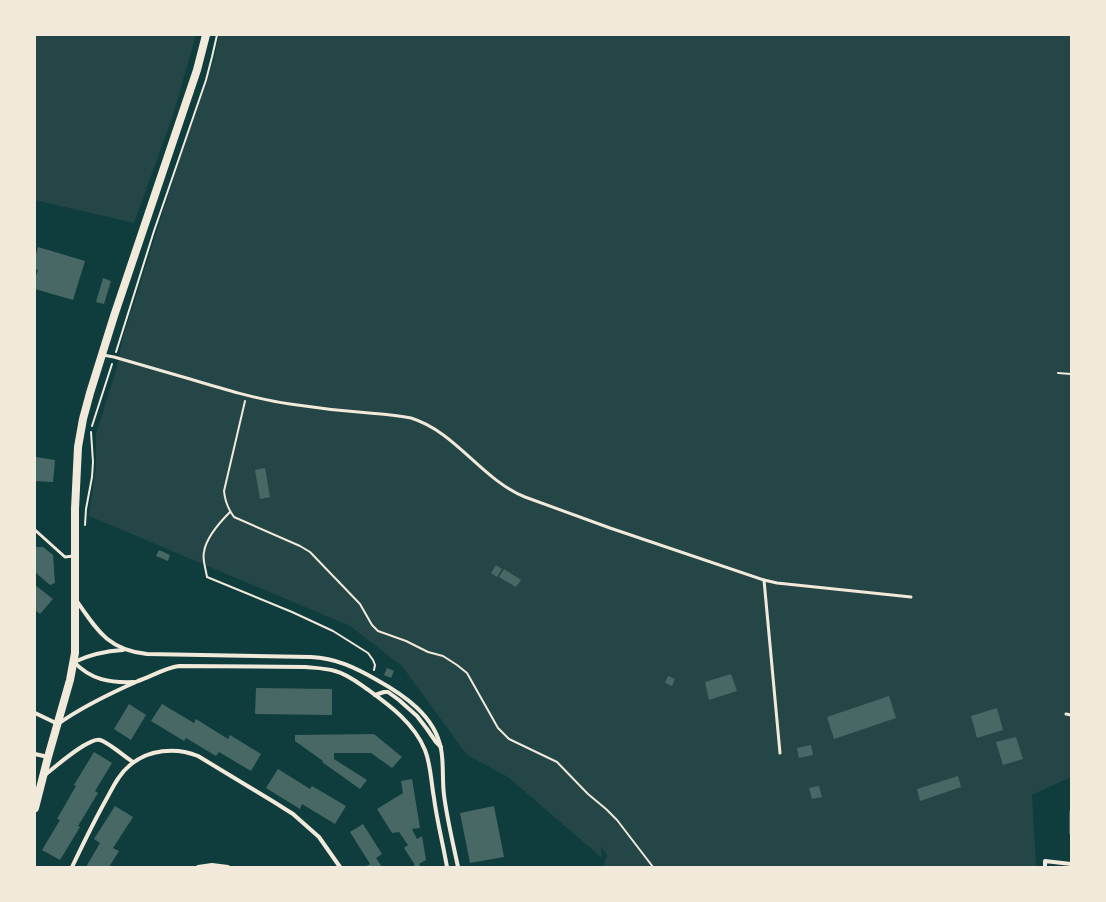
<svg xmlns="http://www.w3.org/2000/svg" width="1106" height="902" font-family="'Fira Sans',sans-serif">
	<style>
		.green { fill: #244646 }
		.building { fill: #486865 }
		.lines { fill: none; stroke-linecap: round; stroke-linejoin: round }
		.path { stroke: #f1e9da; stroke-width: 2 }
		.service { stroke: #f1e9da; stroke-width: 3 }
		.minor { stroke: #f1e9da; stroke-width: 4 }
		.secondary { stroke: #f1e9da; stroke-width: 8 }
	</style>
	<rect width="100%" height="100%" fill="#0f3d3e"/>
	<g class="green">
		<polygon points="35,35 196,35 172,118 134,223 35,200"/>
		<polygon points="219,35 1071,35 1071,777 1032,795 1036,867 603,867 607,855 601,847 602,858 508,777 467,755 402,666 350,626 89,516 96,467 96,434 117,367 123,337 177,168 213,63"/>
	</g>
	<g class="building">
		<polygon points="38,247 85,261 73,300 35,289 35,278 38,270 35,269 35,258"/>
		<polygon points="103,278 111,281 104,304 96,302"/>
		<polygon points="36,457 55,460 53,482 35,481"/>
		<polygon points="265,468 270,497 260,499 255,470"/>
		<polygon points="35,547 43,547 53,555 55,583 50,585 35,572"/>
		<polygon points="159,550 170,555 168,561 156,556"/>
		<polygon points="496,565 502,569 497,577 491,573"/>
		<polygon points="504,569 521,580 516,587 499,577"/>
		<polygon points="35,585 53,599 40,614 35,610"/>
		<polygon points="387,668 394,671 391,678 384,675"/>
		<polygon points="731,674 737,691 709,700 705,682"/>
		<polygon points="668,676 675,679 672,686 665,683"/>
		<polygon points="256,688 332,689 332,715 255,714"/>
		<polygon points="889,696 896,718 834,739 827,717"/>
		<polygon points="129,704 146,715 131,740 114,729"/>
		<polygon points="162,704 194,723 196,719 228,739 230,735 261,754 251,771 219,752 216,756 186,738 184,741 151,721"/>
		<polygon points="997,708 1003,730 977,738 971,716"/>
		<polygon points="374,734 402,757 392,768 371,753 334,753 334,759 367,780 360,789 322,762 323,761 295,741 295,735"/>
		<polygon points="1016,737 1023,759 1003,765 996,742"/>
		<polygon points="811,745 813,755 799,758 797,748"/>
		<polygon points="94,752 112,763 95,791 98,793 78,826 80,827 60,860 42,850 60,820 57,819 76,786 74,785"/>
		<polygon points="278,769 310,789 312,786 346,806 335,824 302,804 300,809 266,788"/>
		<polygon points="958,776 961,787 920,801 917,789"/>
		<polygon points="412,779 420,828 412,829 417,839 422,836 426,860 419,864 421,867 411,867 415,865 404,848 408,845 399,832 392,833 377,809 403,793 401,781"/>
		<polygon points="819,786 822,797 812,799 809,788"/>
		<polygon points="115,806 133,817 113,848 119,851 109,867 86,867 100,843 94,839"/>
		<polygon points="494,806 504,857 470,863 460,813"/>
		<rect x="1069" y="811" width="2" height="23"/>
		<polygon points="363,824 382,854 376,858 382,867 365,867 370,864 350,832"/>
	</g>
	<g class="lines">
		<g class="path">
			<polyline points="116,352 154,231 206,80 212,57 217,35"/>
			<polyline points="1058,373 1071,374"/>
			<path d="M245 401 224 491C225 501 228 509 234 517L300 546 310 552 360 604 372 625 378 631 406 641 428 652 443 656 457 665 467 673 498 728 509 739 557 762 588 794 606 809 617 820 653 867"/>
			<polyline points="92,426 112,364"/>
			<path d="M230 512C220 522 206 538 204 552 202 558 206 570 207 577L292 612 333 631 368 653 373 660 375 665 374 670"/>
			<polyline points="85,525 86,509 92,477 93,462 91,432"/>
		</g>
		<g class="service">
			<path d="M103 355 114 357C139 364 165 372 190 379 223 389 256 399 290 404 316 408 342 411 369 413 382 414 397 415 411 418 456 432 481 479 525 497L610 528 764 580 777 583 911 597"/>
			<polyline points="35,530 65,557 73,556"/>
			<polyline points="764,580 780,753"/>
			<polyline points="1066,714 1071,715"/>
		</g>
		<g class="minor">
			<path d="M76 600C97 630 108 650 147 654L311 657C336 658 356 668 377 680 404 695 435 716 441 749 444 764 442 780 444 795 447 819 453 843 458 867"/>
			<path d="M123 650C106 651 89 655 74 662 91 680 110 683 134 682"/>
			<polyline points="375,695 384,692 388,692 399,700 417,716 427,729 436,742 441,747"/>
			<path d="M35 713 58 724C83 706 111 693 138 681 152 676 165 668 179 666L305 667C315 668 325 668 335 671 347 674 357 682 367 689 389 705 414 723 425 750 431 765 431 782 434 798 437 821 443 844 447 867"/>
			<polyline points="35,754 48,757"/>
			<path d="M45 775C55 767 89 737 100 740 108 742 125 757 133 762"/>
			<path d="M72 867C83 844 94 821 107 798 113 787 119 774 129 766 148 749 176 747 198 756L274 802 293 814 319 837 340 867"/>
			<polyline points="198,867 212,865 228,867"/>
			<polyline points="1045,867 1045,861 1071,864"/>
		</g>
		<polyline class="secondary" points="35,808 48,757 70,680 75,653 75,509 78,447 83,419 90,393 114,316 197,70 206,35"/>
	</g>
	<rect width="1106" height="902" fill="none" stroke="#f1e9da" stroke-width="72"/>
</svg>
